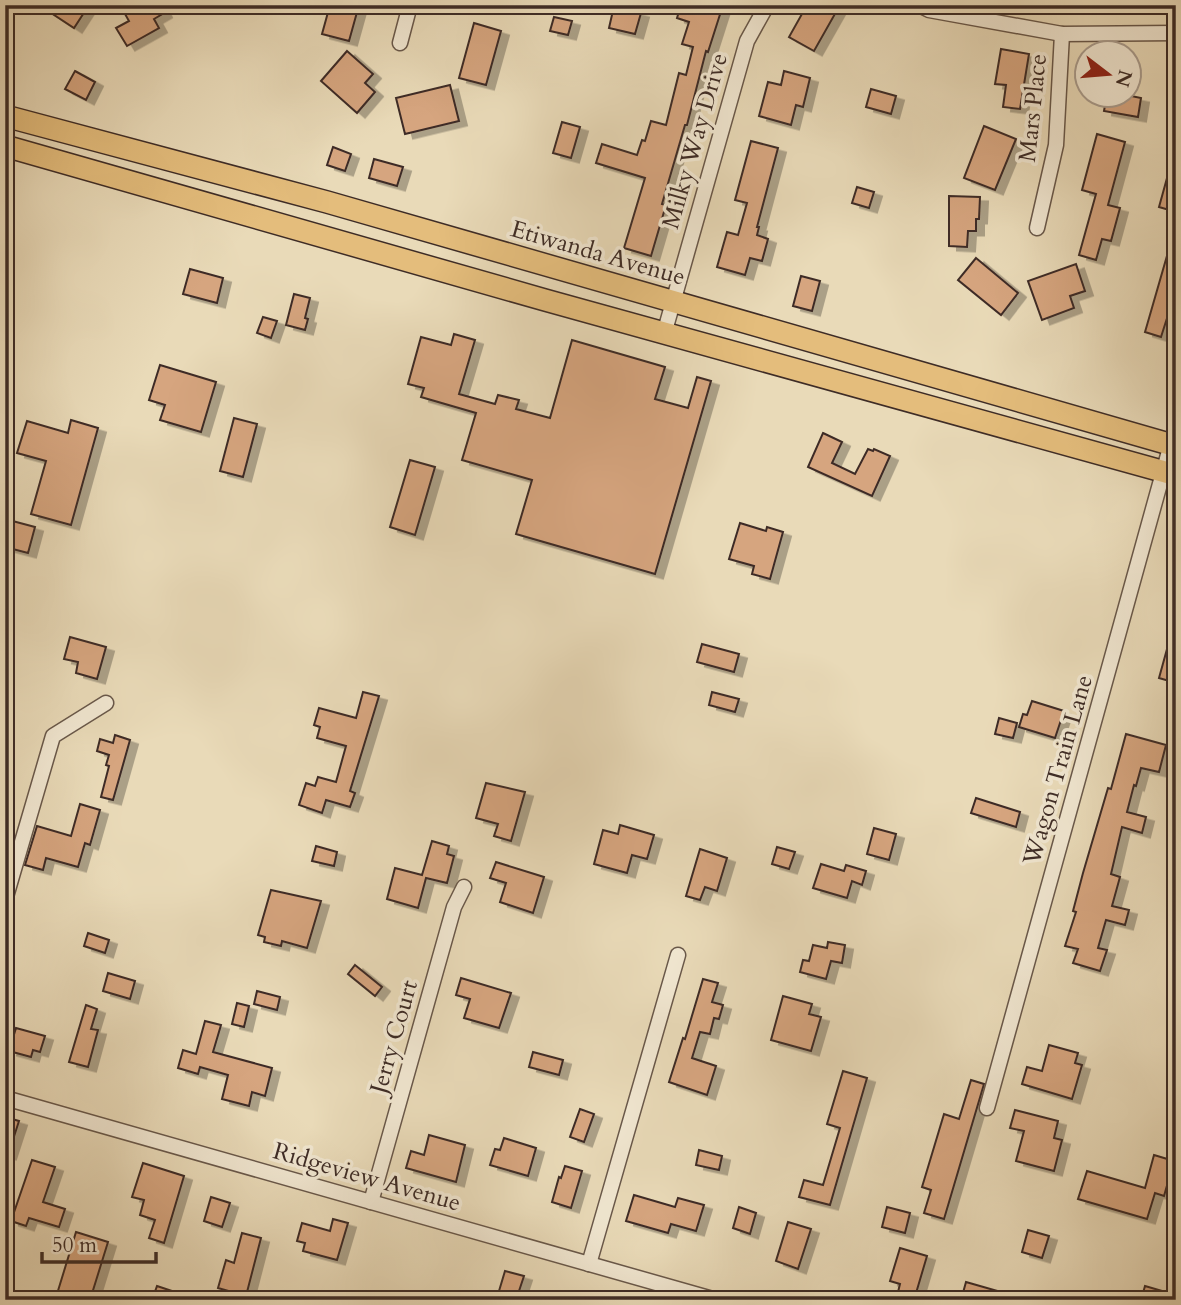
<svg xmlns="http://www.w3.org/2000/svg" width="1181" height="1305" font-family="Cardo,serif">
	<style>
		.building { fill: #d6a57f; stroke: #3e2c26; stroke-width: 2; filter: url(#shadow) }
		.lines { fill: none; stroke-linecap: round; stroke-linejoin: round }
		.minor-casing { stroke: #69584a; stroke-width: 17 }
		.primary-casing { stroke: #3e2c26; stroke-width: 24 }
		.minor { stroke: #f1e7d1; stroke-width: 14 }
		.primary { stroke: #e4bd7c; stroke-width: 21 }
		.labels { text-anchor: middle; dominant-baseline: central; stroke-width: 7; stroke-linejoin: round; paint-order: stroke }
		.street-label { font-size: 24px; fill: #3e2c26; stroke: #f1e7d1 }
	</style>
	<defs>
		<filter id="shadow"><feDropShadow dx="8" dy="4.5" stdDeviation="0" flood-color="#0004"/></filter>
	</defs>
	<rect width="100%" height="100%" fill="#e9dab8"/>
	<filter id="stains"><feTurbulence type="fractalNoise" baseFrequency=".00286" numOctaves="4"/><feColorMatrix values="0 0 0 0 .2 0 0 0 0 .09 0 0 0 0 .02 0 0 0 .5 -.17"/></filter>
	<radialGradient id="worn" r=".72"><stop offset=".6" stop-color="#630" stop-opacity="0"/><stop offset="1" stop-color="#630" stop-opacity=".3"/></radialGradient>
	<g class="building">
		<polygon points="39,5 89,5 74,28"/>
		<polygon points="120,5 160,5 164,13 154,19 159,28 127,46 116,28 129,21"/>
		<polygon points="330,5 359,5 349,41 322,34"/>
		<polygon points="681,5 723,5 708,52 706,51 687,125 685,125 662,204 666,205 651,256 624,248 645,178 596,163 602,144 637,155 642,140 645,141 651,121 666,125 679,73 686,75 693,47 682,44 689,22 677,18"/>
		<polygon points="807,5 840,5 814,51 789,37"/>
		<polygon points="614,6 641,13 635,34 609,28"/>
		<polygon points="554,17 572,21 568,35 550,31"/>
		<polygon points="474,23 501,31 486,85 459,78"/>
		<polygon points="1001,49 1029,54 1020,109 1003,107 1006,85 995,84"/>
		<polygon points="347,51 373,74 365,83 375,92 357,113 321,81"/>
		<polygon points="75,71 95,82 86,100 65,89"/>
		<polygon points="784,71 810,78 803,107 796,105 791,125 759,116 768,82 781,85"/>
		<polygon points="450,85 459,121 405,134 396,98"/>
		<polygon points="871,89 896,96 891,114 866,107"/>
		<polygon points="1107,94 1131,94 1131,96 1141,98 1138,117 1104,111"/>
		<polygon points="562,122 580,127 571,158 553,153"/>
		<polygon points="984,126 1016,139 995,190 964,178"/>
		<polygon points="1097,134 1125,142 1108,205 1120,208 1111,241 1102,239 1096,260 1079,255 1096,194 1082,190"/>
		<polygon points="751,141 778,148 757,227 759,227 757,235 768,239 762,261 750,258 745,275 717,267 727,232 738,235 747,203 735,200"/>
		<polygon points="333,147 351,154 345,171 327,165"/>
		<polygon points="374,159 403,167 397,186 369,178"/>
		<polygon points="1172,160 1176,161 1176,212 1159,207"/>
		<polygon points="857,187 874,192 869,208 852,203"/>
		<polygon points="949,196 980,197 979,219 976,219 976,231 968,231 967,247 949,246"/>
		<polygon points="1173,235 1176,236 1176,271 1170,291 1175,293 1161,337 1145,332"/>
		<polygon points="976,258 1018,293 1001,315 958,280"/>
		<polygon points="1076,264 1085,291 1070,296 1074,308 1042,320 1028,281"/>
		<polygon points="190,269 223,278 217,303 183,294"/>
		<polygon points="801,276 820,281 812,311 793,306"/>
		<polygon points="294,294 310,298 305,318 308,319 305,330 286,325"/>
		<polygon points="263,317 277,321 271,338 257,333"/>
		<polygon points="454,334 475,340 459,394 495,404 498,395 519,400 516,409 550,418 572,340 665,367 655,399 688,408 697,377 711,381 655,574 516,534 532,480 462,460 476,413 421,397 424,388 408,384 421,337 451,345"/>
		<polygon points="160,365 216,382 201,432 160,420 165,405 149,400"/>
		<polygon points="234,418 257,424 243,477 220,471"/>
		<polygon points="71,420 98,428 71,525 31,514 46,461 17,453 27,421 68,433"/>
		<polygon points="823,433 842,442 832,463 855,474 868,449 873,451 874,449 890,456 872,496 808,467"/>
		<polygon points="410,460 435,467 415,535 390,527"/>
		<polygon points="5,519 35,527 28,553 5,547"/>
		<polygon points="740,523 766,531 767,527 783,532 770,579 752,574 754,566 729,559"/>
		<polygon points="1172,631 1176,632 1176,683 1159,678"/>
		<polygon points="70,637 106,647 97,679 76,673 78,662 64,659"/>
		<polygon points="702,644 739,654 734,672 697,662"/>
		<polygon points="363,692 379,696 350,791 355,793 350,807 326,800 322,813 299,805 306,783 315,786 318,777 336,782 346,746 317,738 320,727 314,725 319,708 356,718"/>
		<polygon points="712,692 739,699 735,712 709,705"/>
		<polygon points="1032,701 1064,711 1055,738 1019,727 1023,714 1027,715"/>
		<polygon points="999,718 1017,723 1013,738 995,734"/>
		<polygon points="1126,734 1166,745 1159,772 1141,768 1136,786 1134,785 1127,812 1146,817 1142,833 1122,827 1111,874 1120,877 1112,906 1129,910 1125,925 1106,920 1098,948 1107,950 1100,971 1073,963 1078,949 1065,946 1076,912 1073,911 1083,873 1108,788 1111,789"/>
		<polygon points="115,735 130,740 113,800 101,797 109,766 106,765 109,755 97,751 100,739 113,743"/>
		<polygon points="486,783 525,792 511,841 494,836 498,824 476,818"/>
		<polygon points="976,798 1020,812 1016,827 971,813"/>
		<polygon points="80,804 100,810 90,845 85,843 78,867 46,858 43,870 25,865 37,826 71,836"/>
		<polygon points="620,825 654,835 647,859 632,855 627,873 594,864 603,830 618,834"/>
		<polygon points="874,828 896,834 889,860 867,854"/>
		<polygon points="432,841 449,846 447,854 454,856 447,883 426,878 418,908 387,899 395,868 422,875"/>
		<polygon points="316,846 337,852 334,866 312,861"/>
		<polygon points="777,847 795,852 789,869 772,864"/>
		<polygon points="700,849 727,858 717,891 705,887 700,900 686,896"/>
		<polygon points="496,862 544,877 533,913 500,902 506,883 490,878"/>
		<polygon points="821,864 844,871 846,865 866,871 862,885 852,881 847,898 813,888"/>
		<polygon points="271,890 321,901 307,948 282,941 281,946 264,942 265,937 258,935"/>
		<polygon points="88,933 109,940 105,953 84,946"/>
		<polygon points="828,942 845,945 842,963 831,961 826,979 800,972 803,960 809,961 813,945 827,948"/>
		<polygon points="355,965 382,987 375,996 348,974"/>
		<polygon points="108,973 135,981 130,999 103,991"/>
		<polygon points="461,978 511,993 499,1028 464,1018 470,999 456,995"/>
		<polygon points="703,979 718,983 712,1002 723,1005 719,1019 714,1018 710,1034 700,1032 692,1058 716,1066 707,1095 669,1082 683,1038 685,1039"/>
		<polygon points="257,991 280,997 277,1010 254,1004"/>
		<polygon points="783,996 812,1004 809,1014 821,1017 811,1051 771,1040"/>
		<polygon points="237,1003 249,1006 244,1027 232,1024"/>
		<polygon points="86,1005 97,1009 91,1029 98,1030 88,1067 69,1062"/>
		<polygon points="205,1021 221,1025 213,1052 272,1068 265,1096 252,1092 249,1106 222,1099 228,1075 200,1067 198,1074 178,1068 183,1050 196,1054"/>
		<polygon points="16,1028 45,1036 40,1052 33,1050 31,1057 9,1051"/>
		<polygon points="1049,1045 1078,1053 1075,1063 1082,1065 1072,1099 1022,1084 1027,1067 1042,1071"/>
		<polygon points="533,1052 563,1060 559,1075 529,1067"/>
		<polygon points="843,1071 867,1078 830,1205 799,1197 804,1180 823,1185 840,1128 827,1124"/>
		<polygon points="971,1080 984,1084 944,1219 924,1213 931,1190 922,1187 944,1114 959,1119"/>
		<polygon points="580,1109 594,1114 584,1142 570,1137"/>
		<polygon points="1015,1110 1058,1121 1054,1138 1062,1140 1054,1171 1016,1161 1024,1131 1010,1128"/>
		<polygon points="5,1117 19,1121 8,1155 5,1154"/>
		<polygon points="429,1135 465,1145 456,1182 406,1168 411,1151 424,1155"/>
		<polygon points="504,1138 536,1148 528,1176 490,1165 495,1149 500,1150"/>
		<polygon points="699,1150 722,1156 719,1170 696,1165"/>
		<polygon points="1154,1155 1174,1161 1164,1196 1155,1193 1147,1219 1078,1199 1087,1171 1145,1188"/>
		<polygon points="32,1160 55,1167 43,1202 65,1209 59,1227 29,1218 26,1226 11,1221"/>
		<polygon points="143,1163 184,1176 164,1243 149,1238 155,1220 140,1215 144,1200 132,1197"/>
		<polygon points="565,1166 582,1171 571,1208 552,1202 559,1177 561,1178"/>
		<polygon points="634,1195 675,1207 678,1198 704,1205 696,1231 671,1224 668,1233 626,1221"/>
		<polygon points="211,1197 230,1203 222,1227 204,1221"/>
		<polygon points="739,1207 756,1213 750,1234 733,1228"/>
		<polygon points="887,1207 910,1213 905,1233 882,1227"/>
		<polygon points="333,1219 348,1223 337,1260 303,1251 305,1243 297,1241 302,1223 330,1231"/>
		<polygon points="788,1222 811,1229 798,1269 776,1261"/>
		<polygon points="1028,1230 1049,1236 1042,1258 1022,1252"/>
		<polygon points="76,1232 108,1242 90,1300 76,1300 57,1294"/>
		<polygon points="242,1233 261,1238 246,1296 218,1288 226,1260 234,1263"/>
		<polygon points="900,1248 927,1256 914,1300 896,1300 900,1284 890,1281"/>
		<polygon points="505,1271 524,1276 517,1297 499,1291"/>
		<polygon points="966,1282 1015,1296 1015,1300 961,1300"/>
		<polygon points="157,1286 190,1297 190,1300 152,1300"/>
		<polygon points="1145,1286 1176,1295 1176,1300 1141,1300"/>
	</g>
	<g class="lines">
		<g class="minor-casing">
			<g id="minor">
				<polyline points="919,5 929,10 1062,34 1176,33"/>
				<polyline points="400,43 410,5"/>
				<polyline points="1037,228 1056,145 1062,34"/>
				<polyline points="664,334 747,41 767,5"/>
				<polyline points="5,900 53,736 106,703"/>
				<polyline points="5,1098 716,1300"/>
				<polyline points="987,1108 1171,444"/>
				<polyline points="371,1202 454,907 464,887"/>
				<polyline points="589,1264 678,955"/>
			</g>
		</g>
		<g class="primary-casing">
			<g id="primary">
				<polyline points="5,116 327,202 1176,446"/>
				<polyline points="5,146 545,300 1176,475"/>
			</g>
		</g>
		<use href="#minor" class="minor"/>
		<use href="#primary" class="primary"/>
	</g>
	<g class="labels">
		<g class="street-label">
			<text transform="translate(1033 108) rotate(-84)">Mars Place</text>
			<text transform="translate(695 141) rotate(-74)">Milky Way Drive</text>
			<text transform="translate(598 253) rotate(16)">Etiwanda Avenue</text>
			<text transform="translate(1058 770) rotate(-74)">Wagon Train Lane</text>
			<text transform="translate(394 1037) rotate(-74)">Jerry Court</text>
			<text transform="translate(367 1177) rotate(16)">Ridgeview Avenue</text>
		</g>
	</g>
	<rect width="1181" height="1305" fill="none" stroke="#e9dab8" stroke-width="28"/>
	<rect x="7" y="7" width="1167" height="1291" fill="none" stroke="#3e2c26" stroke-width="3.5"/>
	<rect x="14" y="14" width="1153" height="1277" fill="none" stroke="#3e2c26" stroke-width="2"/>
	<g transform="translate(1108 74) rotate(106)"><circle r="33" fill="#f1e7d1" stroke="#a99c8d" stroke-width="2"/>
	<path d="M0-5L12 26L0 18L-12 26Z" fill="#8f2418"/>
	<text y="-10" font-size="19" font-weight="bold" text-anchor="middle" fill="#3e2c26">N</text>
	</g>
	<path d="M42 1252v10h114v-10" fill="none" stroke="#3e2c26" stroke-width="3.5"/>
	<text x="52" y="1252" font-size="21" fill="#3e2c26" stroke="#f1e7d1" stroke-width="5" paint-order="stroke">50 m</text>
	<rect width="100%" height="100%" filter="url(#stains)"/>
	<rect width="100%" height="100%" fill="url(#worn)"/>
</svg>
